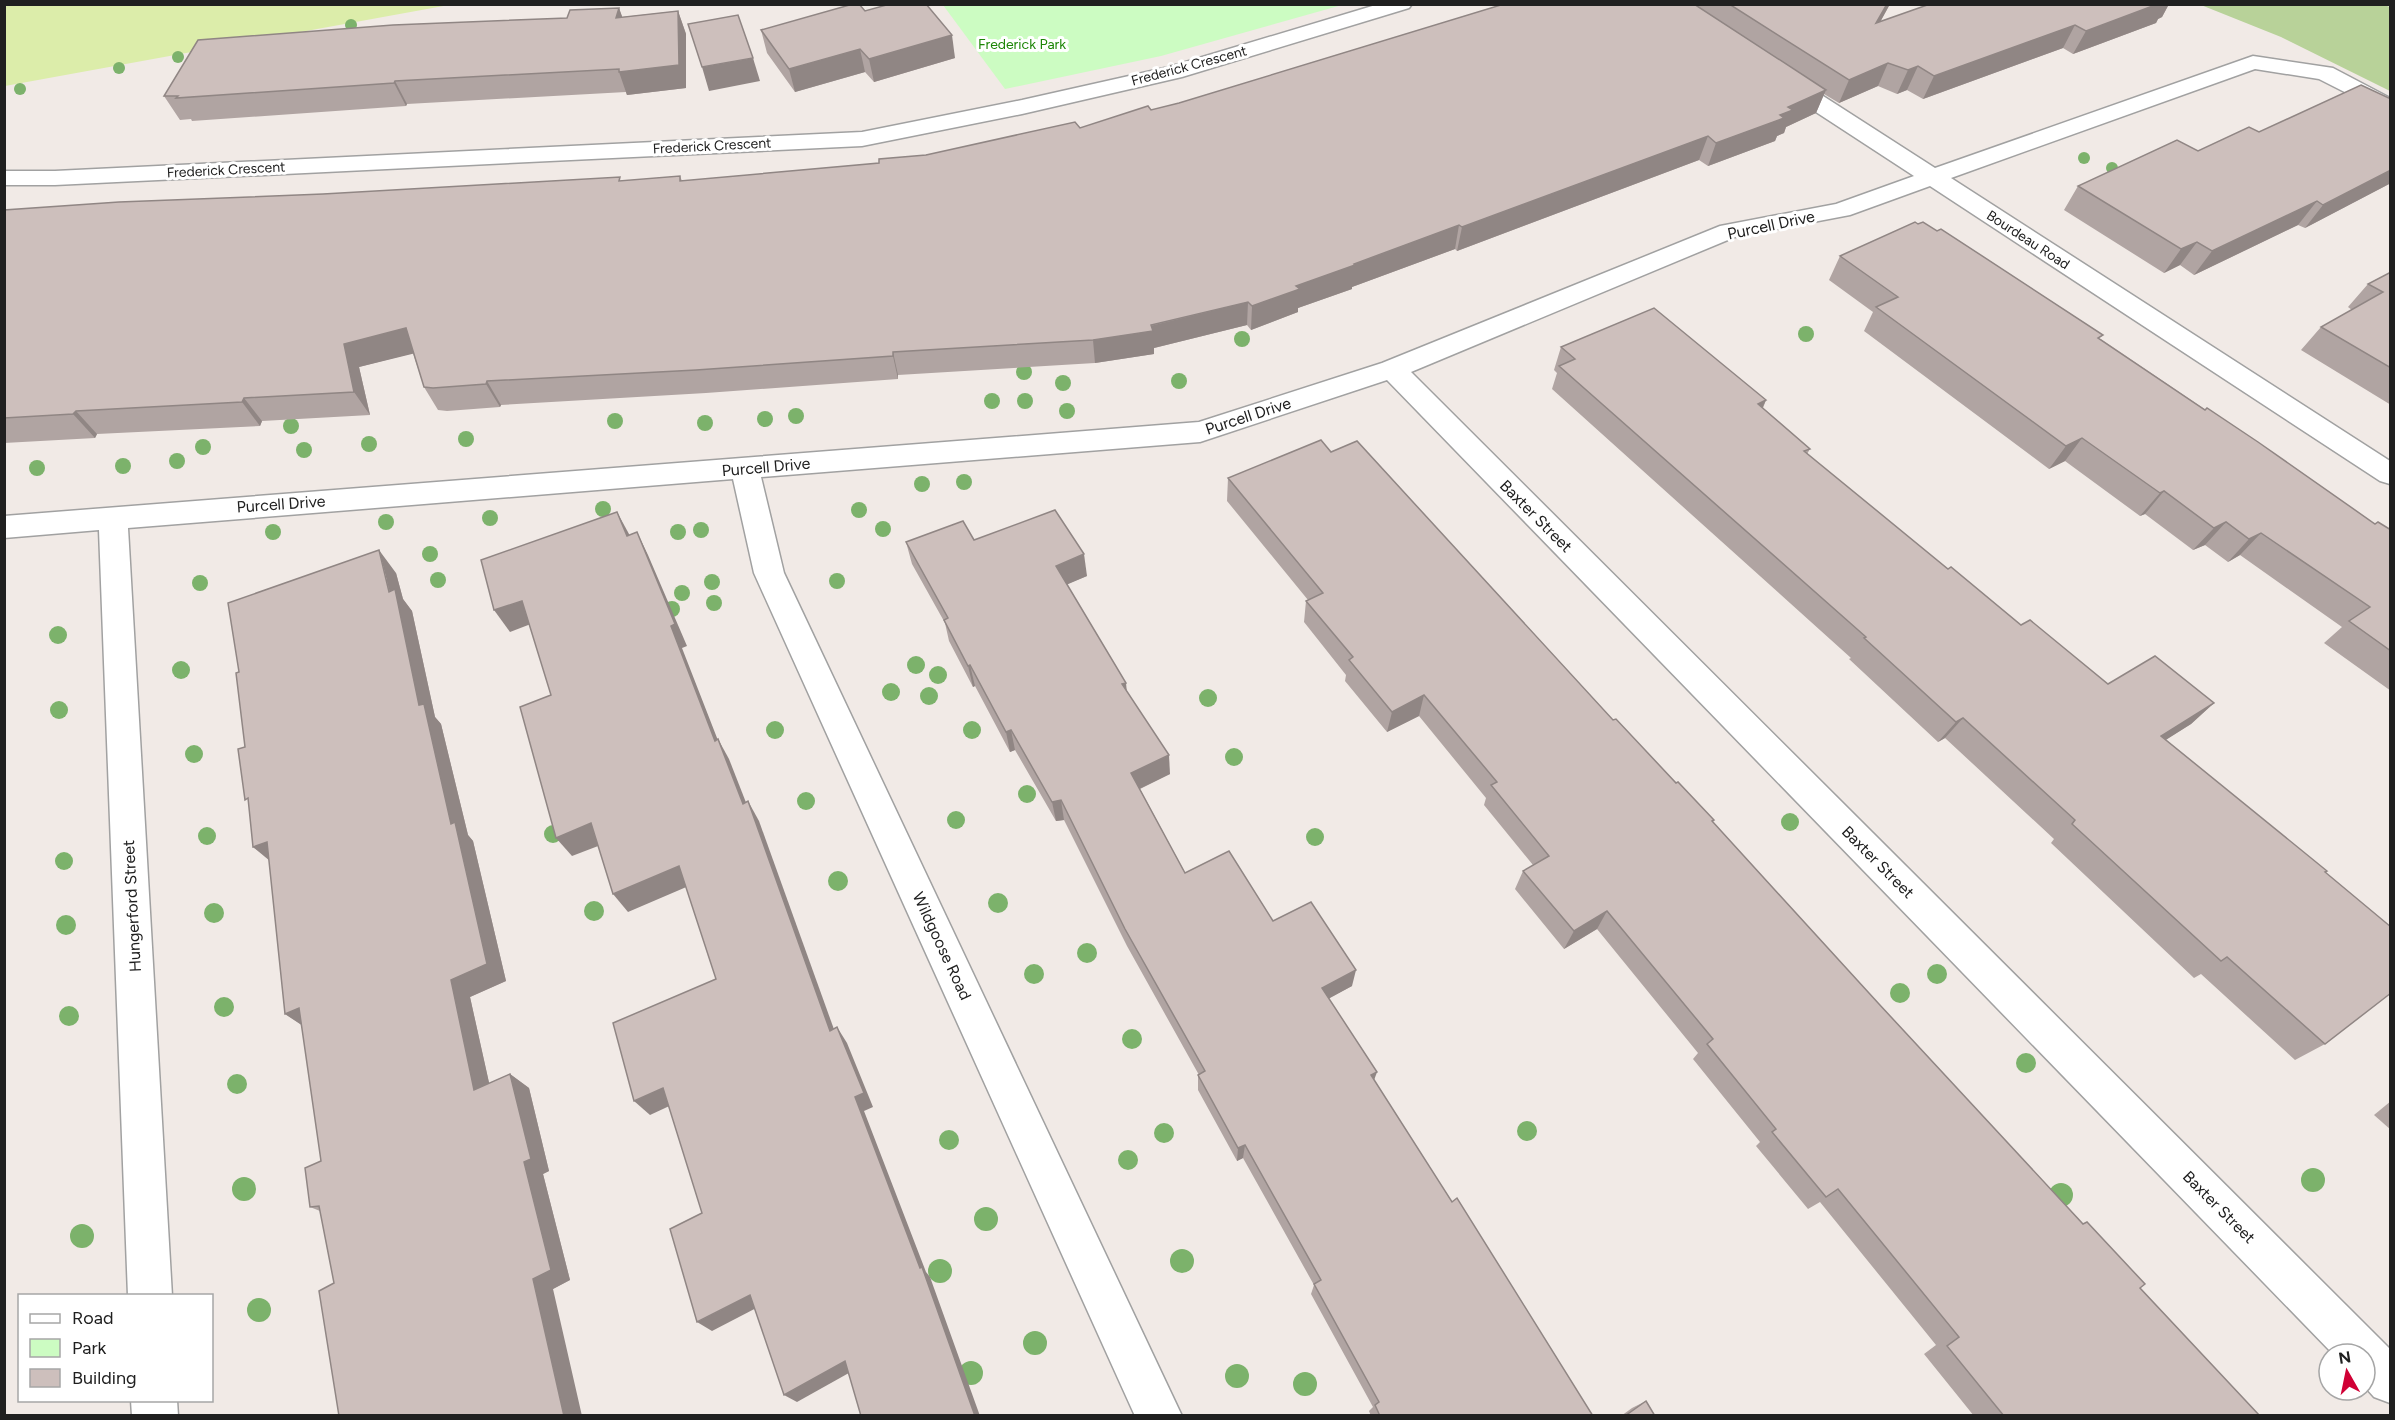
<svg xmlns="http://www.w3.org/2000/svg" width="2395" height="1420" font-family="Figtree,sans-serif">
	<style>
		.grass { fill: #dcedaa }
		.forest { fill: #b8d299 }
		.park { fill: #ccfcc2 }
		.lines { fill: none; stroke-linecap: round; stroke-linejoin: round }
		.street-casing { stroke: #a1a1a1; stroke-width: 3 }
		.street { fill: #fff; fill-rule: evenodd }
		.tree { fill: #7cb26b }
		.wall { fill: #b0a4a2 }
		.shaded-wall { fill: #908684 }
		.building { fill: #cdbfbc; stroke: #908684; stroke-width: 1.5 }
		.labels { text-anchor: middle; dominant-baseline: central; stroke-width: 6; stroke-linejoin: round; paint-order: stroke }
		.far-park-label { font-size: 14px; fill: #1c8506; stroke: #fff }
		.far-street-label { font-size: 14px; fill: #202020; stroke: #fff }
		.street-label { font-size: 16px; fill: #202020; stroke: #fff }
	</style>
	<rect width="100%" height="100%" fill="#f1eae6"/>
	<polygon class="grass" points="5,5 449,5 5,86"/>
	<polygon class="forest" points="2201,5 2384,5 2390,7 2390,91 2281,37"/>
	<polygon class="park" points="943,5 1342,5 1161,56 1005,89"/>
	<g class="lines">
		<g class="street-casing">
			<g id="street">
				<polygon points="1379,4 1412,4 1409,8 1182,77 1022,114 862,146 55,185 4,185 4,171 55,171 862,132 1022,100 1169,67"/>
				<polygon points="2253,56 2333,68 2390,98 2390,113 2382,111 2319,79 2255,69 1951,178 2390,461 2390,484 2380,481 1930,186 1850,215 1735,237 1411,372 2390,1349 2390,1403 2374,1397 2365,1387 2365,1354 2333,1354 1387,380 1200,442 761,477 784,573 1182,1416 1135,1416 754,573 733,479 128,528 172,1296 128,1296 99,530 4,538 4,516 1199,422 1382,363 1720,226 1836,204 1914,176 1776,86 1773,81 1776,76 1784,74 1792,76 1935,168"/>
				<polygon points="131,1400 177,1400 178,1416 132,1416"/>
			</g>
		</g>
		<use href="#street" class="street"/>
	</g>
	<g class="tree">
		<circle cx="351" cy="25" r="6"/>
		<circle cx="178" cy="57" r="6"/>
		<circle cx="119" cy="68" r="6"/>
		<circle cx="20" cy="89" r="6"/>
		<circle cx="2084" cy="158" r="6"/>
		<circle cx="2112" cy="168" r="6"/>
		<circle cx="1806" cy="334" r="8"/>
		<circle cx="1242" cy="339" r="8"/>
		<circle cx="1024" cy="372" r="8"/>
		<circle cx="1179" cy="381" r="8"/>
		<circle cx="1063" cy="383" r="8"/>
		<circle cx="992" cy="401" r="8"/>
		<circle cx="1025" cy="401" r="8"/>
		<circle cx="1067" cy="411" r="8"/>
		<circle cx="796" cy="416" r="8"/>
		<circle cx="765" cy="419" r="8"/>
		<circle cx="615" cy="421" r="8"/>
		<circle cx="705" cy="423" r="8"/>
		<circle cx="291" cy="426" r="8"/>
		<circle cx="466" cy="439" r="8"/>
		<circle cx="369" cy="444" r="8"/>
		<circle cx="203" cy="447" r="8"/>
		<circle cx="304" cy="450" r="8"/>
		<circle cx="177" cy="461" r="8"/>
		<circle cx="123" cy="466" r="8"/>
		<circle cx="37" cy="468" r="8"/>
		<circle cx="964" cy="482" r="8"/>
		<circle cx="922" cy="484" r="8"/>
		<circle cx="603" cy="509" r="8"/>
		<circle cx="859" cy="510" r="8"/>
		<circle cx="490" cy="518" r="8"/>
		<circle cx="386" cy="522" r="8"/>
		<circle cx="883" cy="529" r="8"/>
		<circle cx="701" cy="530" r="8"/>
		<circle cx="273" cy="532" r="8"/>
		<circle cx="678" cy="532" r="8"/>
		<circle cx="430" cy="554" r="8"/>
		<circle cx="438" cy="580" r="8"/>
		<circle cx="837" cy="581" r="8"/>
		<circle cx="712" cy="582" r="8"/>
		<circle cx="200" cy="583" r="8"/>
		<circle cx="682" cy="593" r="8"/>
		<circle cx="714" cy="603" r="8"/>
		<circle cx="672" cy="609" r="8"/>
		<circle cx="58" cy="635" r="9"/>
		<circle cx="916" cy="665" r="9"/>
		<circle cx="181" cy="670" r="9"/>
		<circle cx="938" cy="675" r="9"/>
		<circle cx="891" cy="692" r="9"/>
		<circle cx="929" cy="696" r="9"/>
		<circle cx="1208" cy="698" r="9"/>
		<circle cx="59" cy="710" r="9"/>
		<circle cx="775" cy="730" r="9"/>
		<circle cx="972" cy="730" r="9"/>
		<circle cx="194" cy="754" r="9"/>
		<circle cx="1234" cy="757" r="9"/>
		<circle cx="1027" cy="794" r="9"/>
		<circle cx="806" cy="801" r="9"/>
		<circle cx="956" cy="820" r="9"/>
		<circle cx="1790" cy="822" r="9"/>
		<circle cx="553" cy="834" r="9"/>
		<circle cx="207" cy="836" r="9"/>
		<circle cx="1315" cy="837" r="9"/>
		<circle cx="64" cy="861" r="9"/>
		<circle cx="838" cy="881" r="10"/>
		<circle cx="998" cy="903" r="10"/>
		<circle cx="594" cy="911" r="10"/>
		<circle cx="214" cy="913" r="10"/>
		<circle cx="66" cy="925" r="10"/>
		<circle cx="1087" cy="953" r="10"/>
		<circle cx="1034" cy="974" r="10"/>
		<circle cx="1937" cy="974" r="10"/>
		<circle cx="1900" cy="993" r="10"/>
		<circle cx="224" cy="1007" r="10"/>
		<circle cx="69" cy="1016" r="10"/>
		<circle cx="1132" cy="1039" r="10"/>
		<circle cx="2026" cy="1063" r="10"/>
		<circle cx="237" cy="1084" r="10"/>
		<circle cx="1527" cy="1131" r="10"/>
		<circle cx="1164" cy="1133" r="10"/>
		<circle cx="949" cy="1140" r="10"/>
		<circle cx="1128" cy="1160" r="10"/>
		<circle cx="2313" cy="1180" r="12"/>
		<circle cx="244" cy="1189" r="12"/>
		<circle cx="2061" cy="1195" r="12"/>
		<circle cx="986" cy="1219" r="12"/>
		<circle cx="82" cy="1236" r="12"/>
		<circle cx="1182" cy="1261" r="12"/>
		<circle cx="940" cy="1271" r="12"/>
		<circle cx="259" cy="1310" r="12"/>
		<circle cx="1035" cy="1343" r="12"/>
		<circle cx="971" cy="1373" r="12"/>
		<circle cx="1237" cy="1376" r="12"/>
		<circle cx="1305" cy="1384" r="12"/>
	</g>
	<g class="wall">
		<polygon points="1504,4 1890,4 1880,22 1930,4 2169,4 2162,17 2158,19 2156,23 2073,54 2063,48 1923,99 1907,90 1897,94 1878,86 1839,103 1824,94 1816,113 1786,127 1784,133 1777,136 1775,141 1708,166 1699,160 1457,251 1455,249 1352,287 1352,289 1298,308 1298,312 1251,330 1247,325 1154,348 1154,354 1095,363 898,375 898,379 706,393 501,405 500,407 447,411 438,410 424,387 413,353 359,367 370,415 262,421 260,426 97,434 95,438 4,443 4,210 323,194 622,181 680,176 682,181 879,163 1080,128 1179,103"/>
		<polygon points="619,8 622,17 678,11 686,34 686,88 627,95 626,92 407,104 406,106 192,121 191,119 180,120 164,96 567,18"/>
		<polygon points="865,11 955,58 874,82 865,72 795,92 767,53 761,30"/>
		<polygon points="2391,99 2391,183 2305,228 2298,225 2194,275 2180,265 2164,273 2064,210 2078,186 2198,151 2259,132"/>
		<polygon points="1840,256 2101,339 2375,524 2391,530 2391,691 2324,643 2342,627 2240,555 2228,562 2205,545 2193,550 2145,514 2140,516 2065,461 2049,469 1864,331 1873,312 1829,280"/>
		<polygon points="2391,272 2391,405 2301,350 2321,327 2352,310 2348,307 2368,284"/>
		<polygon points="1561,347 1766,400 1763,408 1810,449 1807,454 1948,569 2021,625 2108,684 2214,703 2191,724 2165,740 2325,872 2325,1044 2295,1060 2201,974 2194,978 2051,843 2054,839 1945,738 1938,742 1849,659 1851,658 1552,389 1557,373 1554,370"/>
		<polygon points="1331,452 1613,720 1714,820 1713,822 1879,1004 2083,1224 2087,1222 2140,1288 2260,1416 1974,1416 1924,1354 1936,1345 1820,1202 1808,1209 1756,1146 1760,1142 1693,1059 1698,1053 1597,929 1564,949 1515,889 1523,871 1533,865 1484,805 1486,798 1419,716 1387,732 1345,681 1346,675 1304,622 1306,601 1308,600 1227,501 1228,478"/>
		<polygon points="974,540 1087,576 1067,584 1127,692 1170,774 1140,789 1185,873 1273,921 1352,986 1329,998 1374,1080 1452,1202 1593,1416 1371,1416 1369,1411 1373,1407 1311,1294 1314,1285 1243,1158 1237,1161 1198,1090 1198,1075 1199,1075 1127,946 1064,820 1056,821 1015,750 1010,752 975,686 973,687 949,641 945,623 912,564 906,542"/>
		<polygon points="396,573 403,599 412,611 435,717 441,724 468,835 473,841 506,981 470,997 489,1083 510,1074 529,1088 549,1171 543,1174 570,1280 553,1289 334,1283 320,1211 310,1207 321,1161 302,1025 285,1014 269,859 253,847 239,672"/>
		<polygon points="2391,1101 2391,1130 2374,1115"/>
		<polygon points="1646,1401 1655,1416 1621,1416 1632,1408"/>
	</g>
	<g class="shaded-wall">
		<polygon points="1887,4 1890,4 1867,46 1876,23"/>
		<polygon points="2156,4 2169,4 2162,17 2158,19 2156,23 2073,54 2086,31"/>
		<polygon points="619,8 627,30 616,18"/>
		<polygon points="678,11 686,34 686,88 627,95 619,72"/>
		<polygon points="2075,25 2063,48 1923,99 1934,76"/>
		<polygon points="952,35 955,58 874,82 869,59"/>
		<polygon points="860,49 865,72 795,92 789,69"/>
		<polygon points="753,58 760,81 709,91 702,67"/>
		<polygon points="1888,63 1878,86 1839,103 1849,80"/>
		<polygon points="1918,66 1907,90 1897,94 1908,70"/>
		<polygon points="395,81 407,104 406,106 394,83"/>
		<polygon points="1826,90 1816,113 1786,127 1784,133 1777,136 1775,141 1708,166 1716,143 1788,107"/>
		<polygon points="1708,136 1699,160 1457,251 1462,227"/>
		<polygon points="2391,170 2391,183 2305,228 2323,205"/>
		<polygon points="2317,201 2298,225 2194,275 2212,251"/>
		<polygon points="1459,225 1455,249 1352,287 1352,289 1298,308 1298,312 1251,330 1252,306 1296,286"/>
		<polygon points="2197,242 2180,265 2164,273 2181,249"/>
		<polygon points="1248,302 1247,325 1154,348 1154,354 1095,363 1093,340"/>
		<polygon points="406,328 420,352 359,367 370,415 354,392 344,344"/>
		<polygon points="893,352 898,375 898,379 893,356"/>
		<polygon points="487,381 501,405 500,407 486,384"/>
		<polygon points="244,398 262,421 260,426 242,402"/>
		<polygon points="1766,400 1755,424 1758,404"/>
		<polygon points="76,411 97,434 95,438 73,414"/>
		<polygon points="2082,438 2065,461 2049,469 2066,446"/>
		<polygon points="2164,491 2145,514 2140,516 2160,493"/>
		<polygon points="617,512 629,534 639,558 627,536"/>
		<polygon points="2226,522 2205,545 2193,550 2214,528"/>
		<polygon points="637,532 648,555 687,646 682,648 726,761 715,741 671,626"/>
		<polygon points="2261,533 2240,555 2228,562 2249,539"/>
		<polygon points="379,550 396,573 403,599 412,611 435,717 441,724 468,835 473,841 506,981 470,997 494,1105 474,1090 451,980 451,824 419,705"/>
		<polygon points="1084,554 1087,576 1059,588 1056,566"/>
		<polygon points="522,601 536,622 510,632 494,610"/>
		<polygon points="970,665 975,686 973,687 968,666"/>
		<polygon points="1126,683 1128,703 1122,684"/>
		<polygon points="1424,695 1419,716 1387,732 1392,712"/>
		<polygon points="2214,703 2191,724 2139,757 2161,736"/>
		<polygon points="1963,718 1945,738 1938,742 1956,722"/>
		<polygon points="1011,730 1015,750 1010,752 1006,732"/>
		<polygon points="718,739 729,759 754,823 743,804"/>
		<polygon points="1169,755 1170,774 1133,792 1131,773"/>
		<polygon points="1061,800 1064,820 1056,821 1052,802"/>
		<polygon points="748,801 759,821 840,1046 830,1031"/>
		<polygon points="591,823 606,843 572,856 556,838"/>
		<polygon points="267,842 276,866 253,847"/>
		<polygon points="679,866 691,885 628,912 613,894"/>
		<polygon points="1607,911 1597,929 1564,949 1574,931"/>
		<polygon points="1356,970 1352,986 1319,1004 1322,988"/>
		<polygon points="299,1008 309,1030 285,1014"/>
		<polygon points="837,1027 847,1043 873,1107 864,1111 926,1272 930,1277 980,1416 975,1416 920,1268 855,1097"/>
		<polygon points="1377,1072 1372,1086 1371,1075"/>
		<polygon points="510,1074 529,1088 549,1171 543,1174 570,1280 553,1289 582,1416 564,1416 533,1279 524,1162"/>
		<polygon points="663,1088 678,1102 650,1115 634,1101"/>
		<polygon points="1245,1145 1243,1158 1237,1161 1238,1148"/>
		<polygon points="750,1295 764,1304 712,1331 697,1322"/>
		<polygon points="845,1361 856,1369 797,1402 784,1395"/>
	</g>
	<g class="building">
		<polygon points="853,4 859,4 865,11 890,4 926,4 952,35 869,59 860,49 789,69 761,30"/>
		<polygon points="1504,4 1694,4 1826,90 1788,107 1793,110 1780,115 1784,118 1716,143 1708,136 1462,227 1459,225 1354,264 1355,265 1296,286 1300,289 1252,306 1248,302 1151,325 1153,331 1093,340 893,352 893,356 696,370 487,381 486,384 433,388 424,387 406,328 344,344 354,392 244,398 242,402 76,411 73,414 4,418 4,210 119,202 323,194 620,177 619,181 680,176 680,181 879,163 879,159 926,155 1075,122 1080,128 1148,106 1151,110 1179,103"/>
		<polygon points="1729,4 1887,4 1876,23 1930,4 2158,4 2086,31 2075,25 1934,76 1918,66 1908,70 1888,63 1849,80"/>
		<polygon points="619,8 616,18 678,11 679,65 619,72 619,69 395,81 394,83 176,98 178,96 164,96 198,40 393,25 567,18 570,10"/>
		<polygon points="738,15 753,58 702,67 688,24"/>
		<polygon points="2361,85 2391,99 2391,170 2323,205 2317,201 2212,251 2197,242 2181,249 2078,186 2177,140 2198,151 2249,127 2259,132"/>
		<polygon points="1915,222 1918,224 1923,222 1937,231 1941,229 2103,335 2098,338 2205,410 2207,408 2258,442 2375,524 2378,522 2391,530 2391,651 2349,621 2370,607 2261,533 2249,539 2226,522 2214,528 2164,491 2160,493 2082,438 2066,446 1876,307 1898,297 1840,256"/>
		<polygon points="2391,272 2391,368 2321,327 2383,292 2368,284"/>
		<polygon points="1654,308 1766,400 1758,404 1810,449 1804,451 1948,569 1951,567 2021,625 2030,620 2108,684 2155,656 2214,703 2161,736 2327,871 2325,872 2391,927 2391,993 2325,1044 2227,957 2221,961 2072,824 2075,820 1963,718 1956,722 1864,638 1866,637 1559,366 1575,359 1561,347"/>
		<polygon points="1321,440 1331,452 1357,441 1613,720 1616,719 1676,783 1678,782 1714,820 1712,821 1879,1004 2083,1224 2087,1222 2145,1284 2140,1288 2260,1416 2004,1416 1947,1346 1959,1337 1838,1189 1826,1197 1772,1132 1776,1129 1707,1044 1713,1039 1607,911 1574,931 1523,871 1549,856 1491,785 1497,782 1424,695 1392,712 1349,660 1353,657 1306,601 1323,593 1228,478"/>
		<polygon points="1055,510 1084,554 1056,566 1126,683 1122,684 1169,755 1131,773 1185,873 1229,851 1273,921 1311,902 1356,970 1322,988 1377,1072 1371,1075 1452,1202 1457,1198 1593,1416 1380,1416 1375,1405 1379,1402 1314,1284 1321,1280 1245,1145 1238,1148 1198,1075 1205,1071 1125,929 1061,800 1052,802 1011,730 1006,732 970,665 968,666 944,620 948,618 906,542 963,521 974,540"/>
		<polygon points="617,512 627,536 637,532 675,624 671,626 715,741 718,739 743,804 748,801 830,1031 837,1027 864,1093 855,1097 920,1268 922,1267 975,1416 861,1416 845,1361 784,1395 750,1295 697,1322 670,1229 702,1213 663,1088 634,1101 613,1023 716,979 679,866 613,894 591,823 556,838 520,707 551,695 522,601 494,610 481,560"/>
		<polygon points="379,550 389,592 395,589 419,705 424,704 451,824 455,822 487,964 451,980 474,1090 510,1074 531,1159 524,1162 551,1270 533,1279 564,1416 339,1416 319,1291 334,1283 319,1206 310,1207 305,1168 321,1161 299,1008 285,1014 267,842 253,847 248,798 245,800 238,749 245,747 236,673 239,672 228,603"/>
		<polygon points="1646,1401 1655,1416 1625,1416"/>
	</g>
	<g class="labels">
		<g class="far-park-label">
			<text x="1022" y="44">Frederick Park</text>
		</g>
		<g class="far-street-label">
			<text transform="translate(1189 66) rotate(-15)">Frederick Crescent</text>
			<text transform="translate(712 146) rotate(-3)">Frederick Crescent</text>
			<text transform="translate(226 170) rotate(-3)">Frederick Crescent</text>
			<text transform="translate(2028 240) rotate(33)">Bourdeau Road</text>
		</g>
		<g class="street-label">
			<text transform="translate(1771 225) rotate(-12)">Purcell Drive</text>
			<text transform="translate(1248 416) rotate(-18)">Purcell Drive</text>
			<text transform="translate(766 467) rotate(-5)">Purcell Drive</text>
			<text transform="translate(281 504) rotate(-4)">Purcell Drive</text>
			<text transform="translate(1536 516) rotate(45)">Baxter Street</text>
			<text transform="translate(1878 862) rotate(45)">Baxter Street</text>
			<text transform="translate(132 906) rotate(-93)">Hungerford Street</text>
			<text transform="translate(942 946) rotate(65)">Wildgoose Road</text>
			<text transform="translate(2219 1207) rotate(45)">Baxter Street</text>
		</g>
	</g>
	<rect width="2395" height="1420" fill="none" stroke="#202020" stroke-width="12"/>
	<rect x="18" y="1294" width="195" height="108" fill="#ffffff" stroke="#a6a6a6" stroke-width="1.5"/>
	<rect x="30" y="1314" width="30" height="9" fill="#ffffff" stroke="#a6a6a6" stroke-width="1.5"/>
	<text x="72" y="1324" font-size="18" fill="#202020">Road</text>
	<rect x="30" y="1339" width="30" height="18" fill="#ccfcc2" stroke="#a6a6a6" stroke-width="1.5"/>
	<text x="72" y="1354" font-size="18" fill="#202020">Park</text>
	<rect x="30" y="1369" width="30" height="18" fill="#cdbfbc" stroke="#a6a6a6" stroke-width="1.5"/>
	<text x="72" y="1384" font-size="18" fill="#202020">Building</text>
	<g transform="translate(2347 1372) rotate(351)"><circle r="28" fill="#ffffff" stroke="#a6a6a6" stroke-width="1.5"/>
	<path d="M0-4.5L10 22L0 15L-10 22Z" fill="#d00035"/>
	<text y="-9" font-size="16" font-weight="bold" text-anchor="middle" fill="#202020">N</text>
	</g>
</svg>
